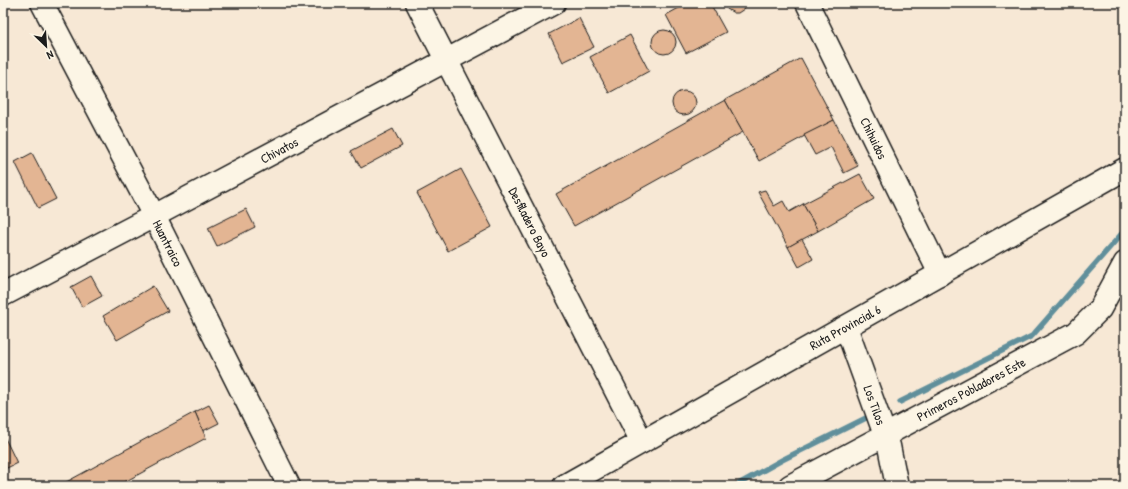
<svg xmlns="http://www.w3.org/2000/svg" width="1128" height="489" font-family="'Patrick Hand',sans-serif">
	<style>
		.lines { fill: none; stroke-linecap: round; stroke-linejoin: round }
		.stream { stroke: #618f9b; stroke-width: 5.5 }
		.building { fill: #e3b593; stroke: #1c1c1c }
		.minor-casing { stroke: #1c1c1c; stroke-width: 25 }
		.major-casing { stroke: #1c1c1c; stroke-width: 25 }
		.minor { stroke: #fcf5e5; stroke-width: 22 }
		.major { stroke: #fcf5e5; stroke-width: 22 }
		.labels { text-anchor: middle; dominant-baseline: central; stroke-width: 4; stroke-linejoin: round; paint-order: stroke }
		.street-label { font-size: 13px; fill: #1c1c1c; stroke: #fcf5e5 }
	</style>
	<rect width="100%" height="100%" fill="#f7e8d5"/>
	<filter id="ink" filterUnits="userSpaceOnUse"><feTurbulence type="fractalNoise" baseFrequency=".025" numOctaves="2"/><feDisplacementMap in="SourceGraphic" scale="8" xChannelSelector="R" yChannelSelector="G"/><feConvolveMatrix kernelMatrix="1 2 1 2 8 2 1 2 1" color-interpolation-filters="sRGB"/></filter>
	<g filter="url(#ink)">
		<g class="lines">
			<g class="stream">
				<polyline points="900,402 1032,336 1125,230"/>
				<polyline points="735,486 782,460 868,417"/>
			</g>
		</g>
		<g class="building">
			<polygon points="688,3 710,3 726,32 686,53 666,15"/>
			<polygon points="724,3 747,3 744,9 738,13 734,13 727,9"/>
			<polygon points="579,18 594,47 563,62 549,34"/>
			<circle cx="664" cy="42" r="12"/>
			<polygon points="630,35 649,71 609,93 590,57"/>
			<polygon points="801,58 834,120 759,161 725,100"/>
			<circle cx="684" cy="103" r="12"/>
			<polygon points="725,100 743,132 574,226 556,194"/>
			<polygon points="834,120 858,166 844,173 831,147 815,155 804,135"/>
			<polygon points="393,129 402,146 361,168 351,151"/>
			<polygon points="32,153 56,199 38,208 15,162"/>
			<polygon points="461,169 492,227 448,251 417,193"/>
			<polygon points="860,174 874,199 818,231 803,204"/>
			<polygon points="765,190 774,206 783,201 789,212 803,204 818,231 788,247 758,192"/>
			<polygon points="246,209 255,227 217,246 208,228"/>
			<polygon points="802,239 813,259 799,267 788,247"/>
			<polygon points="91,276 102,296 82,307 71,287"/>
			<polygon points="153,286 168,311 117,340 103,316"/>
			<polygon points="209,405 219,423 203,431 195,412"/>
			<polygon points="195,412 206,438 117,486 59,486"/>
			<polygon points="3,434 17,463 3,470"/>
		</g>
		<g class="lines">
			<g class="minor-casing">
				<g id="minor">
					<polyline points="42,3 154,216 289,486"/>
					<polyline points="417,3 642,442"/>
					<polyline points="807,3 940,274"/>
					<polyline points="3,295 154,216 554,3"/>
					<polyline points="846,327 889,446 897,486"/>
					<polyline points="790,486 1076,333 1100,309 1125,263"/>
				</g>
			</g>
			<g class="major-casing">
				<polyline id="major" points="564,486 1125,169"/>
			</g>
			<use href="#minor" class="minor"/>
			<use href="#major" class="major"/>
		</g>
	</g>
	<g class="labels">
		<g class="street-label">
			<text transform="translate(874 138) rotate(64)">Chihuidos</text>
			<text transform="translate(279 150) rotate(-28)">Chivatos</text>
			<text transform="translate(530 222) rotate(63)">Desfiladero Bayo</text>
			<text transform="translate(168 243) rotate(63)">Huantraico</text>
			<text transform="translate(845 327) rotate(-29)">Ruta Provincial 6</text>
			<text transform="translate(971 389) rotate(-28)">Primeros Pobladores Este</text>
			<text transform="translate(875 405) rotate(70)">Los Tilos</text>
		</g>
	</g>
	<rect width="1128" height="489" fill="none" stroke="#fcf5e5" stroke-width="16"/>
	<rect x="8" y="8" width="1112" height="473" fill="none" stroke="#1c1c1c" stroke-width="1.5" filter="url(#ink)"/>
	<g transform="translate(46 46) rotate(155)" stroke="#fcf5e5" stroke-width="3" paint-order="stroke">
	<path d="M0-3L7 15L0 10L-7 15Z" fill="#1c1c1c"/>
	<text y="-6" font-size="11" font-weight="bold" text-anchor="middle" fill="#1c1c1c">N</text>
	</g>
</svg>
